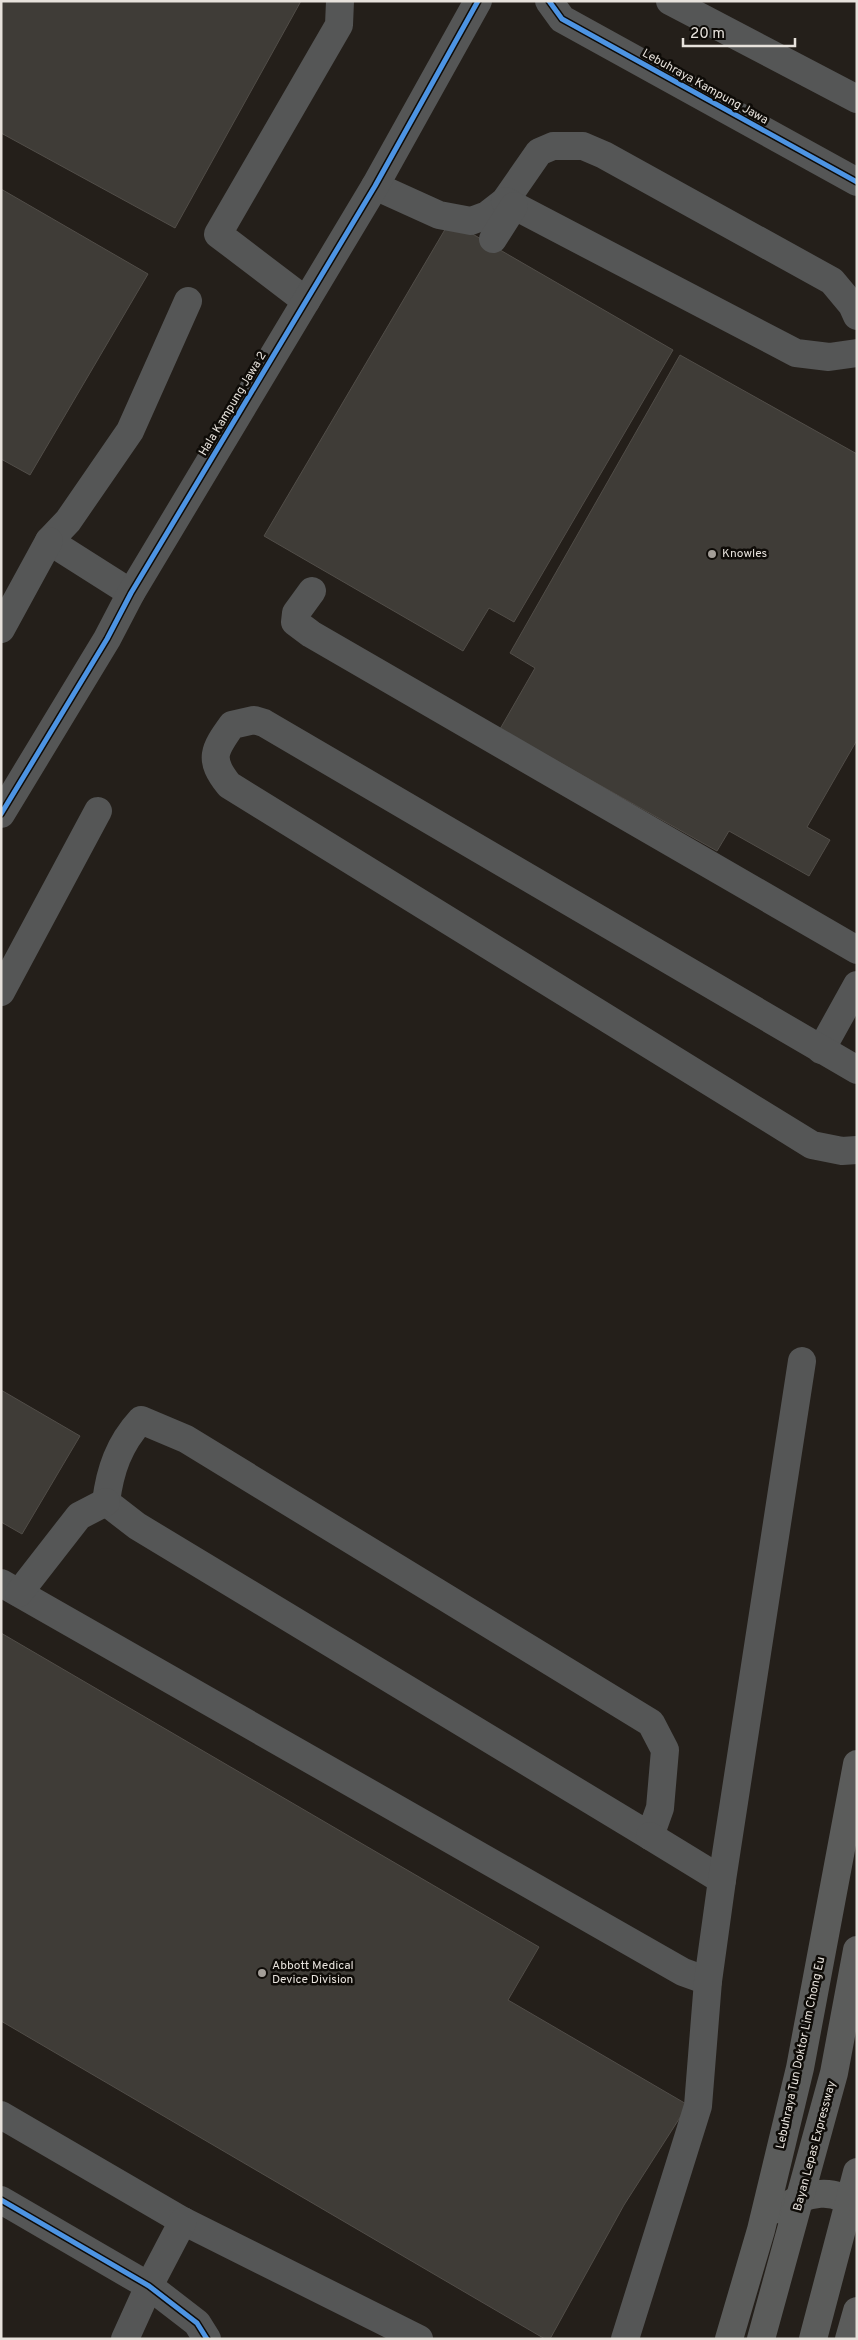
<svg xmlns="http://www.w3.org/2000/svg" width="858" height="2340" font-family="Overpass,sans-serif">
	<style>
		.building { fill: #3f3c37; stroke: #514d48 }
		.lines { fill: none; stroke-linecap: round; stroke-linejoin: round }
		.minor { stroke: #555656; stroke-width: 28 }
		.highway { stroke: #5b5c5b; stroke-width: 28 }
		.highway-bridge { stroke: #5b5c5b; stroke-width: 28 }
		.cycleway-casing { stroke: #0e0b07; stroke-width: 8 }
		.cycleway { stroke: #4d94e3; stroke-width: 5 }
		.poi-dot { fill: #a39e98; stroke: #0e0b07; stroke-width: 2 }
		.labels { text-anchor: middle; dominant-baseline: central; stroke-width: 5; stroke-linejoin: round; paint-order: stroke }
		.street-label { font-size: 12px; fill: #e7e2dc; stroke: #0e0b07 }
		.poi-label { font-size: 12px; fill: #e7e2dc; stroke: #0e0b07; text-anchor: start }
	</style>
	<rect width="100%" height="100%" fill="#241f1a"/>
	<g class="building">
		<polygon points="1,1 301,1 175,228 1,133"/>
		<polygon points="1,189 148,274 30,475 1,459"/>
		<polygon points="450,221 673,350 514,622 489,608 463,651 264,536"/>
		<polygon points="680,355 857,454 857,740 807,827 830,840 809,876 729,831 717,851 500,729 535,668 510,653"/>
		<polygon points="1,1390 80,1436 22,1534 1,1522"/>
		<polygon points="1,1633 539,1947 508,2000 688,2105 624,2205 550,2339 545,2339 1,2021"/>
	</g>
	<g class="lines">
		<g class="minor">
			<polyline points="549,1 562,19 857,182"/>
			<polyline points="670,1 857,99"/>
			<polyline points="375,186 439,215 471,221 487,215 505,201 539,152 553,146 583,146 604,155 832,281 852,305 857,316"/>
			<polyline points="505,201 796,353 829,357 857,353"/>
			<polyline points="493,239 514,206"/>
			<polyline points="306,301 218,234 339,25 340,1"/>
			<polyline points="312,591 296,613 295,622 311,634 857,950"/>
			<polyline points="131,593 49,541 68,521 130,431 188,301"/>
			<polyline points="1,629 49,541"/>
			<polyline points="1,814 107,639 131,593 375,186 478,1"/>
			<polyline points="1,992 98,811"/>
			<polyline points="821,1050 857,985"/>
			<path d="M857 1070 264 723 254 720 232 725C214 750 208 759 229 785L812 1145 842 1151 857 1150"/>
			<path d="M141 1420 186 1439 651 1723 665 1750 660 1808 650 1836 137 1526 106 1502C110 1470 119 1444 141 1420Z"/>
			<polyline points="1,1583 683,1972 708,1981"/>
			<polyline points="19,1593 79,1516 106,1502"/>
			<polyline points="650,1836 722,1880"/>
			<polyline points="1,2115 183,2221 419,2339"/>
			<polyline points="1,2200 149,2286 197,2323 207,2339"/>
			<polyline points="125,2339 149,2286 183,2221"/>
			<polyline points="625,2339 698,2106 708,1981 722,1880 802,1361"/>
		</g>
		<g class="highway">
			<path d="M782 2210C803 2192 838 2185 857 2210"/>
			<polyline points="729,2339 761,2230 800,2068 857,1764"/>
			<polyline points="849,2339 857,2311"/>
		</g>
		<g class="highway-bridge">
			<polyline points="761,2339 834,2073 857,1950"/>
			<polyline points="813,2339 857,2172"/>
		</g>
		<g class="cycleway-casing">
			<g id="cycleway">
				<polyline points="549,1 562,19 857,182"/>
				<polyline points="1,814 107,639 131,593 375,186 478,1"/>
				<polyline points="1,2200 149,2286 197,2323 207,2339"/>
			</g>
		</g>
		<use href="#cycleway" class="cycleway"/>
	</g>
	<g class="poi-dot">
		<circle cx="712" cy="554" r="5"/>
		<circle cx="262" cy="1973" r="5"/>
	</g>
	<g class="labels">
		<g class="street-label">
			<text transform="translate(705 87) rotate(29)">Lebuhraya Kampung Jawa</text>
			<text transform="translate(233 404) rotate(-59)">Hala Kampung Jawa 2</text>
			<text transform="translate(801 2053) rotate(-78)">Lebuhraya Tun Doktor Lim Chong Eu</text>
			<text transform="translate(815 2146) rotate(-75)">Bayan Lepas Expressway</text>
		</g>
		<g class="poi-label">
			<text x="722" y="554">Knowles</text>
			<text x="272" y="1966">Abbott Medical<tspan x="272" dy="14">Device Division</tspan></text>
		</g>
	</g>
	<rect width="858" height="2340" fill="none" stroke="#e7e2dc" stroke-width="5"/>
	<path d="M683 38v8h112v-8" fill="none" stroke="#e7e2dc" stroke-width="2.5"/>
	<text x="690" y="38" font-size="15" fill="#e7e2dc" stroke="#0e0b07" stroke-width="4" paint-order="stroke">20 m</text>
</svg>
